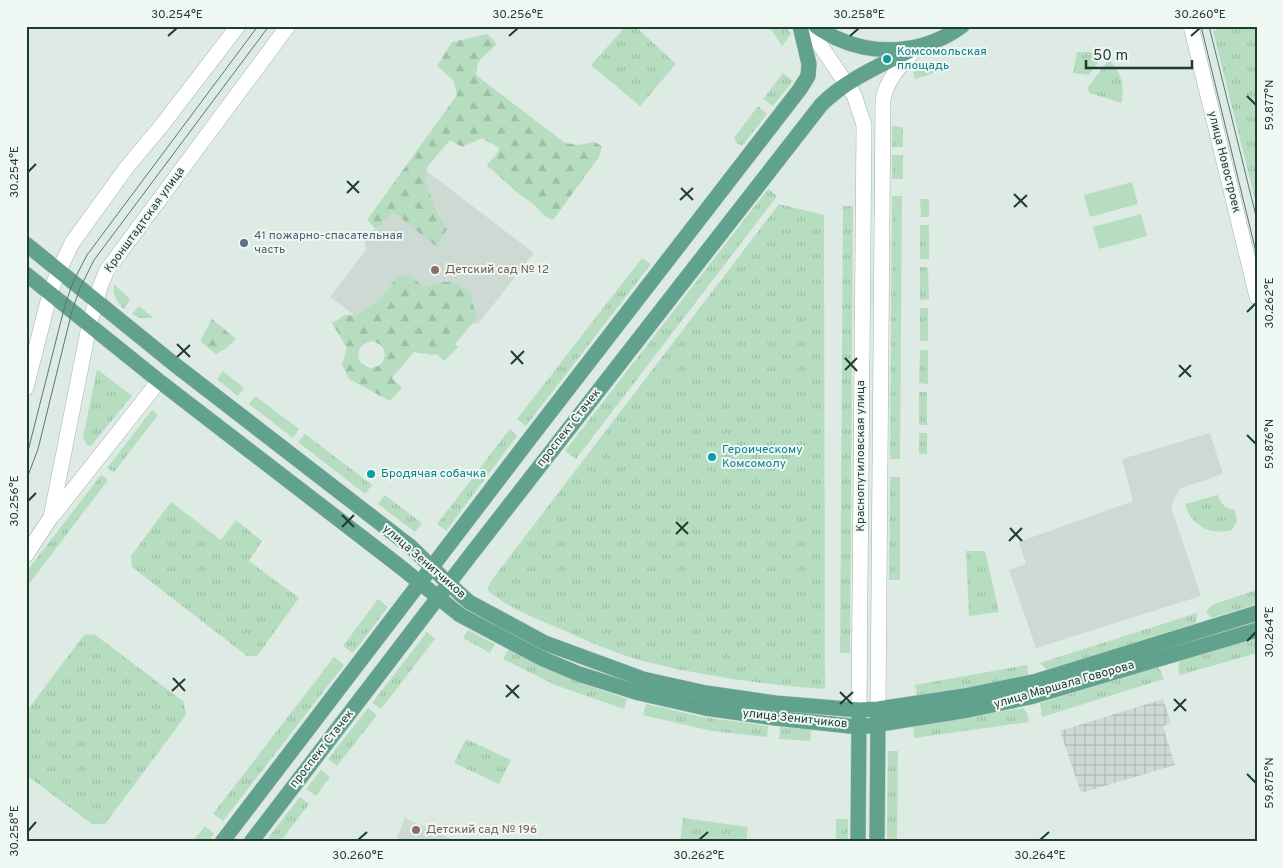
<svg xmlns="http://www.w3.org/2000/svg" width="1283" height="868" font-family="Overpass,sans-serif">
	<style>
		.built { fill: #cddad3 }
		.industrial { fill: url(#industrial-grid) }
		.grass { fill: url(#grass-tufts) }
		.forest { fill: url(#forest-firs); fill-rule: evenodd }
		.pitch { fill: #b6ddbf }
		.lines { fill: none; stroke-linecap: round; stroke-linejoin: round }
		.minor-casing { stroke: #a1b3ac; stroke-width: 16 }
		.major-casing { stroke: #c0c8c6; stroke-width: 16 }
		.minor { stroke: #fff; stroke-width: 15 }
		.major { stroke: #61a28e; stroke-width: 15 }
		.tram { stroke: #59776d; stroke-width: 1 }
		.ticks { fill: none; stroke: #1f3b32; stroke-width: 2 }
		.culture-dot { fill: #0f9aa8; stroke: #eff7f3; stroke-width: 2 }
		.service-dot { fill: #5c6f8a; stroke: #eff7f3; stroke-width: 2 }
		.education-dot { fill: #8d6e63; stroke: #eff7f3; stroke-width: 2 }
		.labels { text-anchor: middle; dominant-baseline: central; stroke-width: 4; stroke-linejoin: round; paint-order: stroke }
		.culture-label { font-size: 12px; fill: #0d838f; stroke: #eff7f3; text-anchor: start }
		.street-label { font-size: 12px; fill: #1f3b32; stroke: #eff7f3 }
		.service-label { font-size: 12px; fill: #4e5e75; stroke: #eff7f3; text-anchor: start }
		.education-label { font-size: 12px; fill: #785e54; stroke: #eff7f3; text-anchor: start }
		.neatline { fill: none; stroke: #1f3b32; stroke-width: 2 }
		.ticks-label { font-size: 12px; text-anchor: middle; fill: #1f3b32 }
	</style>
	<defs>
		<pattern id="industrial-grid" width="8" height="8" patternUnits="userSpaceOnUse" patternTransform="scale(1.25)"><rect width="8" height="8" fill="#cddad3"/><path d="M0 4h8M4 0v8" fill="none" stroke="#b0bcb6"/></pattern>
		<pattern id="grass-tufts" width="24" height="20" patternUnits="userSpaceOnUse" patternTransform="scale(1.25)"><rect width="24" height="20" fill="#b6ddbf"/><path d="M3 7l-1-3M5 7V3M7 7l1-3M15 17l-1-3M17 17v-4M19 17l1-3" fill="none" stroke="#9cbfa5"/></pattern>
		<pattern id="forest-firs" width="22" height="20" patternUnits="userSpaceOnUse" patternTransform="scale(1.25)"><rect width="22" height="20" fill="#b6ddbf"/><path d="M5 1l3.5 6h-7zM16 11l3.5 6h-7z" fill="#9cbfa5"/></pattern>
	</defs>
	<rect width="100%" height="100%" fill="#deebe5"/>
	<g class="built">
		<polygon points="420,166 534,253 479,323 390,342 330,297 366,250 365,241"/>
		<polygon points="1210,433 1223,474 1179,489 1171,507 1201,596 1036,648 1009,570 1026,564 1019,542 1133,501 1122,459"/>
		<polygon points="405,818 458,842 395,842"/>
	</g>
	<polygon class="industrial" points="1163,699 1171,723 1163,726 1175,765 1081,793 1060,731"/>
	<g class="grass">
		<polygon points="626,26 635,26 676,64 640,106 591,65"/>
		<polygon points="769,26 785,26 791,34 782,46"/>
		<polygon points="1215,26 1257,26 1257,207 1213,31 1216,30"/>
		<polygon points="1077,52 1091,52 1102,56 1089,75 1073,73"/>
		<path d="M1109 59C1122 76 1124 82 1122 103L1089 93 1088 87Z"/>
		<polygon points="944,62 945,65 940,71 915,79 913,72"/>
		<polygon points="783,73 793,81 773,106 763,99"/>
		<path d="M758 106 767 114 743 145C738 145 736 143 734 138Z"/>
		<polygon points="892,126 903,127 903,147 892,147"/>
		<rect x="892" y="155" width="11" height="24"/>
		<polygon points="768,189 777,196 576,459 565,451"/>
		<polygon points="892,196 902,196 900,459 890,459"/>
		<polygon points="920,199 929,199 929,217 921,217"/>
		<path d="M779 204 824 215 825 689C766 685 708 677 651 663 620 656 590 642 561 629 537 619 508 608 487 590L491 581Z"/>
		<polygon points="843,206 853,206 850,653 840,653"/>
		<rect x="920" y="225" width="9" height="34"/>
		<polygon points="642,258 651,264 526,426 517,419"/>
		<polygon points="920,267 928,267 929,299 920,300"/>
		<path d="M114 284 130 299 124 309C116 302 113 295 114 284Z"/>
		<polygon points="139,306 154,318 139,318 132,314"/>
		<rect x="920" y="308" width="8" height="33"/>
		<polygon points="453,341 458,347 444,361 429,346"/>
		<polygon points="920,350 928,350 928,384 919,383"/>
		<polygon points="97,369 132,396 91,446 87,445 83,438"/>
		<polygon points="223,371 244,388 238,396 217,379"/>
		<rect x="919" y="392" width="8" height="33"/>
		<polygon points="255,396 299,429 293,438 249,404"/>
		<polygon points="152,410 158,415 114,472 107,468"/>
		<polygon points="510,429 517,436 446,531 437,524"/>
		<rect x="919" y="433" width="8" height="21"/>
		<polygon points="305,434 372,485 365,494 298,442"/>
		<polygon points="101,475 108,480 26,588 26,572"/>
		<polygon points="890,477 900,477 900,580 889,580"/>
		<polygon points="385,495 422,523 415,532 378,504"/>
		<path d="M1218 495C1221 505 1225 508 1235 510L1237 521 1232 530C1211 536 1191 526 1185 504Z"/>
		<polygon points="171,502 221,540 236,520 262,541 249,561 299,598 257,656 247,656 132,567 131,556"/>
		<polygon points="966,551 985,551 999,612 969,616"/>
		<polygon points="1257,590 1257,604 1211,618 1206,611 1214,604"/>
		<polygon points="378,599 388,607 353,653 343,646"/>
		<polygon points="1197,613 1196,623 1047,670 1040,663"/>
		<polygon points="468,630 495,644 490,653 463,638"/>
		<polygon points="427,632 435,639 381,709 372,703"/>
		<polygon points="94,634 184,702 186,715 105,824 92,824 26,775 26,712 84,635"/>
		<polygon points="1257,636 1257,653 1180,675 1178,668 1180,660"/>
		<polygon points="508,650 576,681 627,699 624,709 555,685 503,659"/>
		<polygon points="334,657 344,665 223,821 213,814"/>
		<polygon points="1027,665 1028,675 991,684 917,695 915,685"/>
		<polygon points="1157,667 1161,671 1164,679 1042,717 1040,703"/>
		<polygon points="646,704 703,717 768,726 767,737 712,731 643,715"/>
		<polygon points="368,708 377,715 337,766 328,759"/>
		<polygon points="1023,708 1027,713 1029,722 914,738 913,726"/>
		<polygon points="780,727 811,729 810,741 779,739"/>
		<polygon points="466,739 511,760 499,784 454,763"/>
		<polygon points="888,751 898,751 897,842 887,842"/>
		<polygon points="321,770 330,777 316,796 306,789"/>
		<polygon points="300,797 309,804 280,842 265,842"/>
		<polygon points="683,818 748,827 746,842 680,842"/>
		<rect x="836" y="819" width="12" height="23"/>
		<polygon points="205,826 214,834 208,842 192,842"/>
	</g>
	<g class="forest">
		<path d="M487 34 497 44 478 62 476 75 565 143 579 145 594 142 602 146 599 157 553 220C541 217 539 207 529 201 514 190 500 178 487 165L496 155 500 148 482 138 462 147 450 140 428 166 424 179 437 213 447 229 436 246 393 212 382 224 375 228 367 220 457 95 453 80 437 66 452 42Z"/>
		<path d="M408 274 424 287C447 278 452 281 471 293L472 303 478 316 449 352 432 355 414 352 392 378 402 388 390 401 349 379 342 364 347 348 332 323 345 315H358L382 298 396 278ZM371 341C390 344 389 367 370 368L361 363C355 353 360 344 371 341Z"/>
		<polygon points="212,319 236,339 225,349 216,354 202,343 201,339"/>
	</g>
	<g class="pitch">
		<polygon points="1132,182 1138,204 1090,217 1084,195"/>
		<polygon points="1141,214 1147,236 1099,249 1093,227"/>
	</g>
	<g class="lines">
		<g class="minor-casing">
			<g id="minor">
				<polyline points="807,26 854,95 864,125 859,710"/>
				<polyline points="1191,26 1257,297"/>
				<polyline points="26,388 50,293 59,270 72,243 127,167 162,125 238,26"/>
				<polyline points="54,514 159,381"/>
				<polyline points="26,555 51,517 89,326 100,287 107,270 288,26"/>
				<path d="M878 709 883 99C888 77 902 64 917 47"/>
			</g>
		</g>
		<g class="major-casing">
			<g id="major">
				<path d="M816 26C822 31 829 34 836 38 877 57 925 53 962 26"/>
				<polyline points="26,244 174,364 411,547 449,584 469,602 545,643 643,679 706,693 775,703 859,710 878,709 964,696 1037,681 1257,613"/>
				<polyline points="26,274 159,381 398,565 460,615 541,658 579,674 639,693 705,708 775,718 859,727 868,726 968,710 1030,697 1257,630"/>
				<polyline points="222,842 531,437 800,89 808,76 809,64 800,26"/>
				<path d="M251 842 469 557 821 105C845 80 885 63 917 47"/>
				<polyline points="858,842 859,716"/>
				<polyline points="877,842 878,716"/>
			</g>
		</g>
		<use href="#minor" class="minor"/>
		<use href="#major" class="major"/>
		<g class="tram">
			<polyline points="1201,26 1257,256"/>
			<polyline points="1209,26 1257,220"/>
			<polyline points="26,459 65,305 73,282 87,255 258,26"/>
			<polyline points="26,481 38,449 72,311 80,288 94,260 269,26"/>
		</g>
	</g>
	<path class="ticks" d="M168 36 177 28M509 36 518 28M850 36 859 28M1191 36 1200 28M1247 96 1256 105M28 172 36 164M347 181 359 193M681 188 693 200M347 193 359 181M1014 194 1027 207M680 200 693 188M1014 207 1027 195M1247 312 1256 303M177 344 190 357M511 351 523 364M177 357 190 345M845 358 857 371M511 364 524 351M1179 365 1191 377M845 370 857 358M1179 377 1191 365M1247 435 1256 444M28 501 36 493M342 515 354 527M676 522 688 534M342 527 354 515M1010 528 1022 541M676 534 688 522M1009 541 1022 528M1247 641 1256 632M173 678 185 691M506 685 519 698M172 691 185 679M840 692 852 704M506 697 519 685M1174 699 1186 711M840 704 853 692M1174 711 1186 699M1247 774 1256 783M28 831 36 822M358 840 367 832M699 840 708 832M1040 840 1049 832"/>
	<g class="culture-dot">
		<circle cx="887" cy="59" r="5"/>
		<circle cx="712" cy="457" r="5"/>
		<circle cx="371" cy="474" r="5"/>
	</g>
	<circle class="service-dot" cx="244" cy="243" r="5"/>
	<g class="education-dot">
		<circle cx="435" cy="270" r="5"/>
		<circle cx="416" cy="830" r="5"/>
	</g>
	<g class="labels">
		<g class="culture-label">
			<text x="897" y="52">Комсомольская<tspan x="897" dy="14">площадь</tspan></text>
			<text x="722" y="450">Героическому<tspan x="722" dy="14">Комсомолу</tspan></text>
			<text x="381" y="474">Бродячая собачка</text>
		</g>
		<g class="street-label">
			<text transform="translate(1224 162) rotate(76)">улица Новостроек</text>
			<text transform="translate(145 220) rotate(-54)">Кронштадтская улица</text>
			<text transform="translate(569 428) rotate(-52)">проспект Стачек</text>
			<text transform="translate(861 456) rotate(-90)">Краснопутиловская улица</text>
			<text transform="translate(424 562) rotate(41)">улица Зенитчиков</text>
			<text transform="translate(1064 685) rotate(-16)">улица Маршала Говорова</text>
			<text transform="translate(795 719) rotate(6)">улица Зенитчиков</text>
			<text transform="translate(322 749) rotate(-52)">проспект Стачек</text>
		</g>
		<g class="service-label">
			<text x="254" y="236">41 пожарно-спасательная<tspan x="254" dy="14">часть</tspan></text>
		</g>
		<g class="education-label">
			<text x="445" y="270">Детский сад № 12</text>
			<text x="426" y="830">Детский сад № 196</text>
		</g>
	</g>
	<rect width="1283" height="868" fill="none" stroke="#eff7f3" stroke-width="55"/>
	<path d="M1086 60v8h106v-8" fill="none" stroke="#1f3b32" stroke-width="2.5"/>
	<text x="1093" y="60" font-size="15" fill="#1f3b32" stroke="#eff7f3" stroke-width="4" paint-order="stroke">50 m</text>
	<rect x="28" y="28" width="1228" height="812" class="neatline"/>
	<g class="ticks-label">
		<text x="177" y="18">30.254°E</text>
		<text x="518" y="18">30.256°E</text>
		<text x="859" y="18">30.258°E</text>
		<text x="1200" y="18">30.260°E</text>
		<text transform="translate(1269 105) rotate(-90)" y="4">59.877°N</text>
		<text transform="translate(14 172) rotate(-90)" y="4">30.254°E</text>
		<text transform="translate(1269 303) rotate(-90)" y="4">30.262°E</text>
		<text transform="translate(1269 444) rotate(-90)" y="4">59.876°N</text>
		<text transform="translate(14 501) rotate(-90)" y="4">30.256°E</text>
		<text transform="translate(1269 632) rotate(-90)" y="4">30.264°E</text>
		<text transform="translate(1269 783) rotate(-90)" y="4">59.875°N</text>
		<text transform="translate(14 831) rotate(-90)" y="4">30.258°E</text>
		<text x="358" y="859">30.260°E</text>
		<text x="699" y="859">30.262°E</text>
		<text x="1040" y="859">30.264°E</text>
	</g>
</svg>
